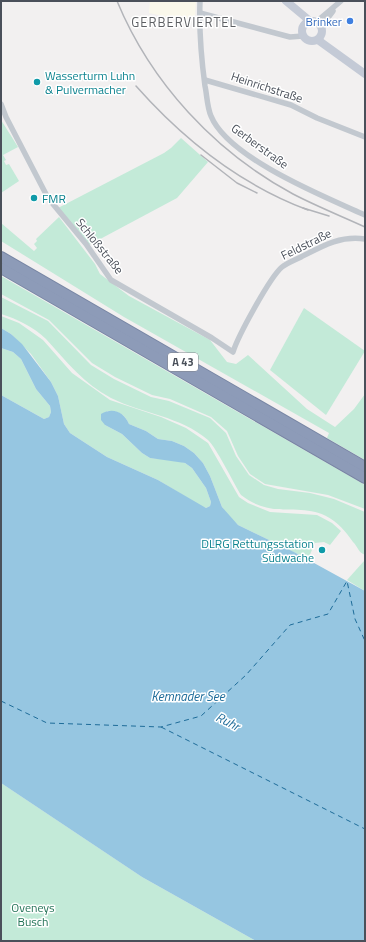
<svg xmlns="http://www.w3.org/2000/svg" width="366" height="942" font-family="'Titillium Web',sans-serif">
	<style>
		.commercial { fill: #faf8eb }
		.green { fill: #c3ead8 }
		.water { fill: #96c6e1 }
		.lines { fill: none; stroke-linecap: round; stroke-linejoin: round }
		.ferry { stroke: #1e6c99; stroke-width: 1; stroke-dasharray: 5 4; stroke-linecap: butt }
		.highway-casing { stroke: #7886a4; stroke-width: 12 }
		.street { stroke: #c2c8cf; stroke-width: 5.5 }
		.secondary { stroke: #c4cad6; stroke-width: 8 }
		.highway { stroke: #8d9bb8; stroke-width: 10 }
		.rail { stroke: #b2b4b9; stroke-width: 1.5 }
		.shop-dot { fill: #3f7fe0; stroke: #fff; stroke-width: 1.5 }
		.culture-dot { fill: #0f9aa8; stroke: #fff; stroke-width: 1.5 }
		.labels { text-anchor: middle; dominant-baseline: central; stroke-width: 3; stroke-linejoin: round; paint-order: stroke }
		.shield { fill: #fff; stroke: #80848c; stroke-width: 1 }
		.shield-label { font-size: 11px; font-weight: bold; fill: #4a505a }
		.shop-label { font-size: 12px; fill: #366cbe; stroke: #fff; text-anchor: end }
		.culture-label { font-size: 12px; fill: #0d838f; stroke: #fff; text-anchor: start }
		.street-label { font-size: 12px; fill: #4a505a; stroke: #fff }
		.park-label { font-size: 12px; fill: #237357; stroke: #fff }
		.neighbourhood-label { font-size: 13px; letter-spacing: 1px; fill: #5d5f63; stroke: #fff }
		.water-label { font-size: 13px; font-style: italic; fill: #1e6c99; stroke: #fff }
	</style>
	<rect width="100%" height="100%" fill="#f2f0f0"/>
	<polygon class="commercial" points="150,1 196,1 195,17 188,16 187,21 149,13"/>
	<g class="green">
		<polygon points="1,120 18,147 3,155 6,160 4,161 6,165 9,164 19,181 1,193"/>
		<polygon points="181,138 208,162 177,198 89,245 58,208 164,153 171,148"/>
		<polygon points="59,217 95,264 100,274 129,296 210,340 227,362 236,364 248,355 307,409 335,427 354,409 365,394 365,460 327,438 329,433 124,317 1,241 1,223 34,251 37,248 34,244 37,241 36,239"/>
		<polygon points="1,276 365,485 365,509 328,495 265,484 250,474 238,456 227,431 211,417 170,399 152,395 115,377 92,363 49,320 1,294"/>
		<path d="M1 297 48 321 91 365 114 379 151 397 169 401 210 418 226 433 236 456 249 475 264 485 278 489 310 493 334 499 365 512V555C358 552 358 547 353 542 346 532 338 522 326 516 298 502 273 520 241 495 234 484 216 447 208 440 180 416 143 414 111 398 84 384 66 361 46 339 34 327 17 319 1 314Z"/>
		<polygon points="304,308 365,351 326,415 270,370"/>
		<path d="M1 316 19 323 43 340 72 373 110 400 161 417 186 428 208 443 239 497 248 503 270 512 317 515 332 523 341 531 330 545 324 542 315 543 308 559 238 525 229 517 222 507 210 476 203 463 194 453 184 446 172 441 158 439 146 431 129 424C124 413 118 411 107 411L105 425 122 434 142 453 150 458 175 460 185 463 192 468 206 488 211 502 210 506 206 508 201 506 158 480 107 457 70 433 64 424 58 396 51 382 31 354 11 334 1 328Z"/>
		<polygon points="1,348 13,352 21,359 36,389 50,406 51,412 49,417 44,419 1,395"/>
		<polygon points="364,561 365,563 365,591 347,580"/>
		<polygon points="1,783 142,877 256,941 1,941"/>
	</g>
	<path class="water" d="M1 328 11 334 22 344 51 382 58 396 64 424 70 433 107 457 158 480 206 508 210 506 211 502 206 488 192 468 185 463 150 458 142 453 122 434 105 425 101 420V414C113 407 124 412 129 424L146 431 158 439 172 441 184 446 194 453 203 463 210 476 222 507 238 525 294 552 365 591V941H256L142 877 1 783V395L44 419 49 417 51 412 50 406 36 389 21 359 13 352 1 348Z"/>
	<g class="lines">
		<g class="ferry">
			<polyline points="1,701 47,723 161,727 201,716 246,675 290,625 328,614 347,581 355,619 365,641"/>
			<polyline points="161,727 365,829"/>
		</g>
		<g class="highway-casing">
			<g id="highway">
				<polyline points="1,257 365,467"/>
				<polyline points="1,268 365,478"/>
			</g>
		</g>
		<g class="street">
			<path d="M200 1C199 30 201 57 205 86 207 95 207 107 211 116 228 158 325 197 365 215"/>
			<polyline points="200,13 290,37 303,36"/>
			<polyline points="316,22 341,1"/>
			<polyline points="321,27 333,11"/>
			<polyline points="205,80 291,105 317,118 365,137"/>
			<path d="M1 104 6 117 48 198 86 244 111 280 212 338 233 352C238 336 270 277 282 267 287 263 295 260 301 257 322 246 341 235 365 239"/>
		</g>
		<g class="secondary">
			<polyline points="286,1 310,21"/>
			<circle cx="312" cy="31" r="10"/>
			<polyline points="318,40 365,74"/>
		</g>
		<use href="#highway" class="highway"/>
		<g class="rail">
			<path d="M117 1C151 83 215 152 293 194 316 206 341 216 365 227"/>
			<path d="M136 86C183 139 241 185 308 210"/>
			<polyline points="201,155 237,183 257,193"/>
			<polyline points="303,208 329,216"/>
		</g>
	</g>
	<circle class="shop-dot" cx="350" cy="21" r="4"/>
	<g class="culture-dot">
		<circle cx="37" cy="82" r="4"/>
		<circle cx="34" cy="198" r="4"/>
		<circle cx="322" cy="550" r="4"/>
	</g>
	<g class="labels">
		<rect class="shield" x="168" y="353" width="30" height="18" rx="3"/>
		<g class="shield-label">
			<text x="183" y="362">A 43</text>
		</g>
		<g class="shop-label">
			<text x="342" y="21">Brinker</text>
		</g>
		<g class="culture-label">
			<text x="45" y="75">Wasserturm Luhn<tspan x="45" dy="14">&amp; Pulvermacher</tspan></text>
			<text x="42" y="198">FMR</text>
			<text x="314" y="543" text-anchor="end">DLRG Rettungsstation<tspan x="314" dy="14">Südwache</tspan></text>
		</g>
		<g class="street-label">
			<text transform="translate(267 87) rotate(18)">Heinrichstraße</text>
			<text transform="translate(260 146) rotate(36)">Gerberstraße</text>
			<text transform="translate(306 244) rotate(-26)">Feldstraße</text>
			<text transform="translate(100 246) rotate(51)">Schloßstraße</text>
		</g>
		<g class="park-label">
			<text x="33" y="907">Oveneys<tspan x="33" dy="14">Busch</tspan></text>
		</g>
		<g class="neighbourhood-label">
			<text x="184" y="22">GERBERVIERTEL</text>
		</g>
		<g class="water-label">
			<text x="188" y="696">Kemnader See</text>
			<text transform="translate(228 721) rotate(27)">Ruhr</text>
		</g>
	</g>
	<rect width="366" height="942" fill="none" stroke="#4a505a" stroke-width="4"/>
</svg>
